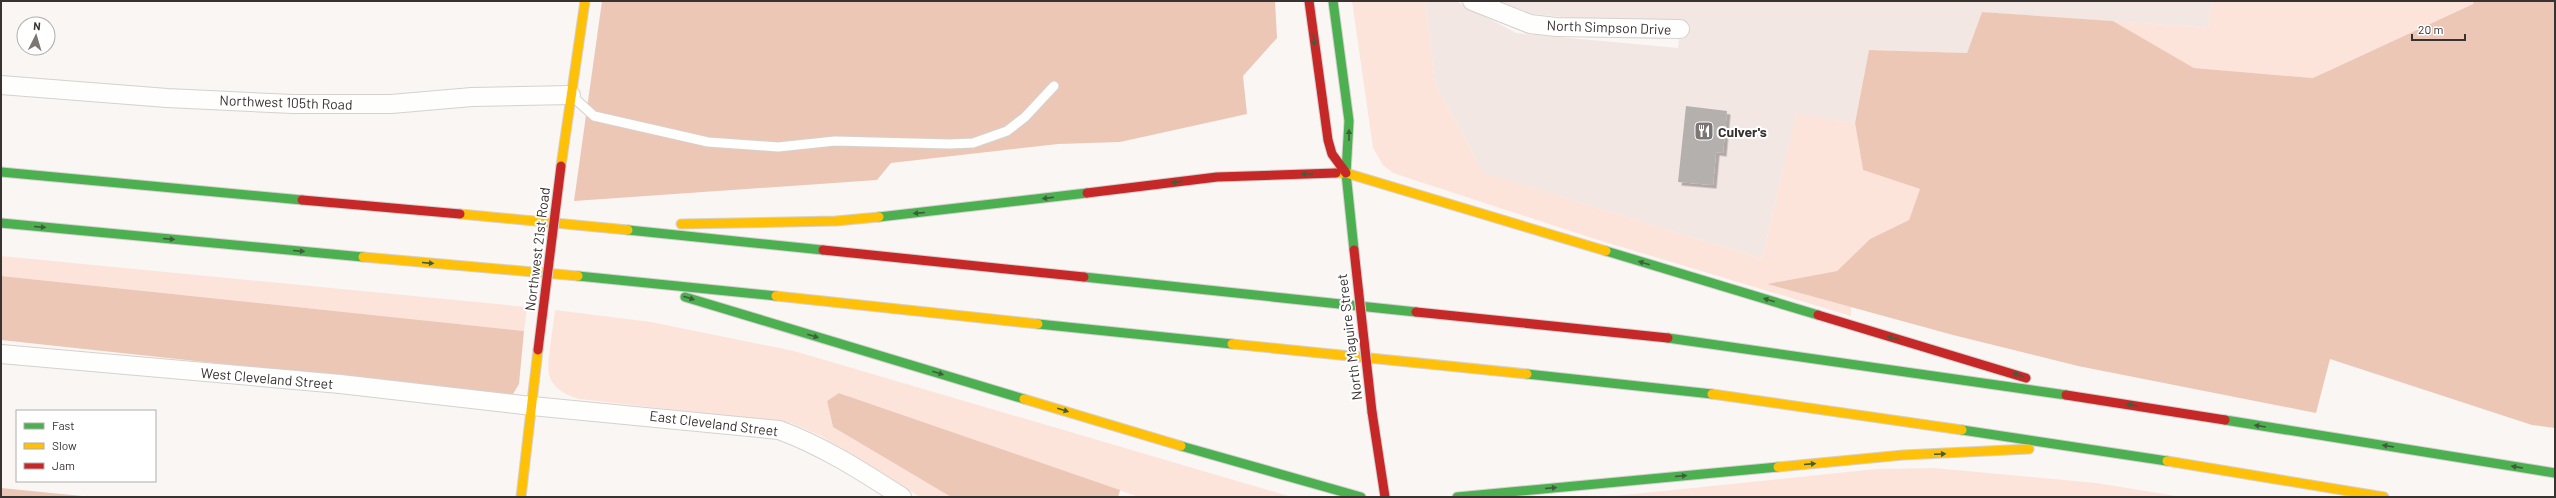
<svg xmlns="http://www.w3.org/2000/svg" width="2556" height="498" font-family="Barlow,sans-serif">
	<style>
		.built { fill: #f3e7e4 }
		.green { fill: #fde4db }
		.forest { fill: #edc7b6 }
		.building { fill: #b4b0ae; filter: url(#shadow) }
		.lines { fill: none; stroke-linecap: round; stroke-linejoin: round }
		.lane-casing { stroke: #d5d1cf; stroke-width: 11 }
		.street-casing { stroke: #d5d1cf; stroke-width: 20 }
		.fast-casing { stroke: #d5d1cf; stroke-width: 11 }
		.slow-casing { stroke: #d5d1cf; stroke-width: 11 }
		.jam-casing { stroke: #d5d1cf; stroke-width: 11 }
		.lane { stroke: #fefefd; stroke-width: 9 }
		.street { stroke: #fefefd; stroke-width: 18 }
		.fast { stroke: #4caf50; stroke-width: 9 }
		.slow { stroke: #ffc107; stroke-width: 9 }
		.jam { stroke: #c62828; stroke-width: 9 }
		.jam-bridge-casing { stroke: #d5d1cf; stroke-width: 11; stroke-linecap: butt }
		.jam-bridge { stroke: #c62828; stroke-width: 9 }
		.oneway { fill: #3f5e3b }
		.labels { text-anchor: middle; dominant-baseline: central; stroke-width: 4; stroke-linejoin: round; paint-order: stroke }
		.street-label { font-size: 14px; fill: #383230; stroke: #fff }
		.poi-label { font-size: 14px; font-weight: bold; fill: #383230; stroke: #fff; text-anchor: start }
	</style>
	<defs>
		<filter id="shadow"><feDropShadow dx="3.5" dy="3.5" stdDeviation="0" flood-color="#0004"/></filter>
	</defs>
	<rect width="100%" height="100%" fill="#faf6f4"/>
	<polygon class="built" points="1425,1 1456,1 1516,33 1678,48 1681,22 1572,18 1533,14 1495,1 2212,1 2208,28 1982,12 1967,53 1869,50 1855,123 1796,115 1762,259 1480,172 1472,151 1435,84"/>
	<g class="green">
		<polygon points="1352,1 1425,1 1435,84 1472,151 1481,172 1762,259 1796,114 1855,123 1863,170 1920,189 1909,220 1870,239 1837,271 1768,284 1851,307 1851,316 1595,239 1393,173 1383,165 1373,148"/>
		<polygon points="2212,1 2474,1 2473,4 2313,78 2194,68 2113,21 2208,28"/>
		<polygon points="1,256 527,307 524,331 1,276"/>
		<path d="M555 310 651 322 794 351 1292 497H1139L840 393 827 401 833 427 951 497H920L821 436 791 423 579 399C566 395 553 389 549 375 546 366 554 323 555 310Z"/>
		<polygon points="1934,468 2096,483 2183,497 1605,497 1876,469"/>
	</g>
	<g class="forest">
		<polygon points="602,1 1275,1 1277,38 1243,76 1247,114 1120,142 1058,144 891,163 877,180 574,201"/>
		<polygon points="2474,1 2555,1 2555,428 2532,425 2330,359 2316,413 2078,366 1953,335 1767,284 1837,271 1870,239 1909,220 1920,189 1863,170 1855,123 1869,50 1967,53 1982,12 2113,21 2194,68 2313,78 2473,4"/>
		<polygon points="1,276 524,331 519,384 513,394 500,394 1,340"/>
		<polygon points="839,393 1120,490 1118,497 951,497 833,427 827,401"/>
		<polygon points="1,488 92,497 1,497"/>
	</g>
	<polygon class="building" points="1686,106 1727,111 1723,153 1716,152 1713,185 1678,182"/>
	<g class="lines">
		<g class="lane-casing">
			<polyline id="lane" points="572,96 594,116 708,142 778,147 835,141 950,144 973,143 1007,131 1025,117 1054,86"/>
		</g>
		<g class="street-casing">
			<g id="street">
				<polyline points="1472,1 1530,24 1556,27 1680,29"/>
				<polyline points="1,85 167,98 293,104 391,104 472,97 571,95"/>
				<path d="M1 354 340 384 532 406 779 430C823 446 863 472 902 497"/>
			</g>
		</g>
		<g class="fast-casing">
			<g id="fast">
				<polyline points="1333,1 1349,121 1346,173 1354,250"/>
				<polyline points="1,172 302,200"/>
				<polyline points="879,217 1087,193"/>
				<polyline points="1,223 363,257"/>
				<polyline points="628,230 823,250"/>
				<polyline points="1606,251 1818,315"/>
				<polyline points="578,276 776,296"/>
				<polyline points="1084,277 1416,312"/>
				<polyline points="685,297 1024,399"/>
				<polyline points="1038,324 1232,344"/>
				<polyline points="1668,338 2066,395"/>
				<polyline points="1527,374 1712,394"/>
				<polyline points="2225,420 2555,473"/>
				<polyline points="1962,430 2167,461"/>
				<polyline points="1181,446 1361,497"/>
				<polyline points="1457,497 1778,467"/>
			</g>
		</g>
		<g class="slow-casing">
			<g id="slow">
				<polyline points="561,166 585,1"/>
				<polyline points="1336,173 1346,173 1606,251"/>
				<polyline points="460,214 628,230"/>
				<polyline points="681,224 836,221 879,217"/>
				<polyline points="363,257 578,276"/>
				<polyline points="776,296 1038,324"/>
				<polyline points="1232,344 1527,374"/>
				<polyline points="1712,394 1962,430"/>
				<polyline points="1024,399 1181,446"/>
				<polyline points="2167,461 2384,497"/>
				<polyline points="1778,467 1903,455 2029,449"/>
				<polyline points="521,497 538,350"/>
			</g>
		</g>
		<g class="jam-casing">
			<g id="jam">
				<polyline points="1309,1 1328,140 1332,154 1346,173"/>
				<polyline points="1087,193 1217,177 1336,173"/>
				<polyline points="302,200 460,214"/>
				<polyline points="823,250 1084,277"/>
				<polyline points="1416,312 1668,338"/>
				<polyline points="1818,315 2026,378"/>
				<polyline points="2066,395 2225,420"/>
				<polyline points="1372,412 1385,497"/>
			</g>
		</g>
		<use href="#lane" class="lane"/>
		<use href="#street" class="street"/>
		<use href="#fast" class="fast"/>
		<use href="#slow" class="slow"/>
		<use href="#jam" class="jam"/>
		<g class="jam-bridge-casing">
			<g id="jam-bridge">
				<polyline points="1354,250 1372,412"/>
				<polyline points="538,350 561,166"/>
			</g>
		</g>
		<use href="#jam-bridge" class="jam-bridge"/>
	</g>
	<defs><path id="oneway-solid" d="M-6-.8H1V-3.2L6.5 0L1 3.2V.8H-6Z"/></defs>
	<g class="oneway">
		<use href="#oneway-solid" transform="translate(1314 40) rotate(82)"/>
		<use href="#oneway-solid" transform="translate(1349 135) rotate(-90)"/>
		<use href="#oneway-solid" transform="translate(1307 174) rotate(179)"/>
		<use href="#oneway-solid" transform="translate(1177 182) rotate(173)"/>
		<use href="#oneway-solid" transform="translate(1048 198) rotate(173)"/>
		<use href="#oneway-solid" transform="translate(919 213) rotate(175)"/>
		<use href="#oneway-solid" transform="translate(40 227) rotate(5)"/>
		<use href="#oneway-solid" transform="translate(169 239) rotate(5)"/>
		<use href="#oneway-solid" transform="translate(299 251) rotate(5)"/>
		<use href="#oneway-solid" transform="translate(428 263) rotate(5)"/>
		<use href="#oneway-solid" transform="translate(1644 263) rotate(-163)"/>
		<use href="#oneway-solid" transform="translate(689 298) rotate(17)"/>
		<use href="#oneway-solid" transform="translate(1769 300) rotate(-163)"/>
		<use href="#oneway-solid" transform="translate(813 336) rotate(17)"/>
		<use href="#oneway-solid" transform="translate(1893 338) rotate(-163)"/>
		<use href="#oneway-solid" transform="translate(938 373) rotate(17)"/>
		<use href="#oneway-solid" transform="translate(2018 375) rotate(-163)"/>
		<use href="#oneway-solid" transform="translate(2132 405) rotate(-171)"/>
		<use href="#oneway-solid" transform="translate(1063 410) rotate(17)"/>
		<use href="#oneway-solid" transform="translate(2260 426) rotate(-171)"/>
		<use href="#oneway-solid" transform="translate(2388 446) rotate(-171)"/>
		<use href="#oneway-solid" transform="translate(1940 454) rotate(-3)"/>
		<use href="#oneway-solid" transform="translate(1810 464) rotate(-5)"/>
		<use href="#oneway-solid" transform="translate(2517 467) rotate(-171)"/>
		<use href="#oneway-solid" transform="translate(1681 476) rotate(-5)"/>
		<use href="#oneway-solid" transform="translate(1551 488) rotate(-5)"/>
	</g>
	<defs>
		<g id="restaurant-square" transform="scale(1)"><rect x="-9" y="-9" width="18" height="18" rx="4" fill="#7c7775" stroke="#fff"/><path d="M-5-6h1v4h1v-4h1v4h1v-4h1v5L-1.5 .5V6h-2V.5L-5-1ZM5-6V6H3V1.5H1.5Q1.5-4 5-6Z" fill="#fff"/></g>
	</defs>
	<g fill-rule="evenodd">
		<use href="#restaurant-square" x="1704" y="131"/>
	</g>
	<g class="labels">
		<g class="street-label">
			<text transform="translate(1609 27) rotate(2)">North Simpson Drive</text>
			<text transform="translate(286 102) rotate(2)">Northwest 105th Road</text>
			<text transform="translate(537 249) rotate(-83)">Northwest 21st Road</text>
			<text transform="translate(1349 337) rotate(-97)">North Maguire Street</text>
			<text transform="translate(267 378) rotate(5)">West Cleveland Street</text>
			<text transform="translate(714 423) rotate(7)">East Cleveland Street</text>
		</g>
		<g class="poi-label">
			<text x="1718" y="131">Culver's</text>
		</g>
	</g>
	<rect width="2556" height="498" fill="none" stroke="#383230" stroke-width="4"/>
	<rect x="16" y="410" width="140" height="72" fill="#ffffff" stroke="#afadac"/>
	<rect x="24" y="423" width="20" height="6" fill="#4caf50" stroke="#afadac"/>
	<text x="52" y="430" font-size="12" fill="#383230">Fast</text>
	<rect x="24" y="443" width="20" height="6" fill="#ffc107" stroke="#afadac"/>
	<text x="52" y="450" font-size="12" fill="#383230">Slow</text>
	<rect x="24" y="463" width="20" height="6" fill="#c62828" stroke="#afadac"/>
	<text x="52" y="470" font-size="12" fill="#383230">Jam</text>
	<g transform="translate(36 36) rotate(5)"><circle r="19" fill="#ffffff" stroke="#afadac"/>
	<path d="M0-3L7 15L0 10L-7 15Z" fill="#7c7775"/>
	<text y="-6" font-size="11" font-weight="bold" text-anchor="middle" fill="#383230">N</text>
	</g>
	<path d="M2412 34v6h53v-6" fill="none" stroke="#383230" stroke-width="2"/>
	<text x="2418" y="34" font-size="12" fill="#383230" stroke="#ffffff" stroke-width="3" paint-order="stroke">20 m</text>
</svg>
